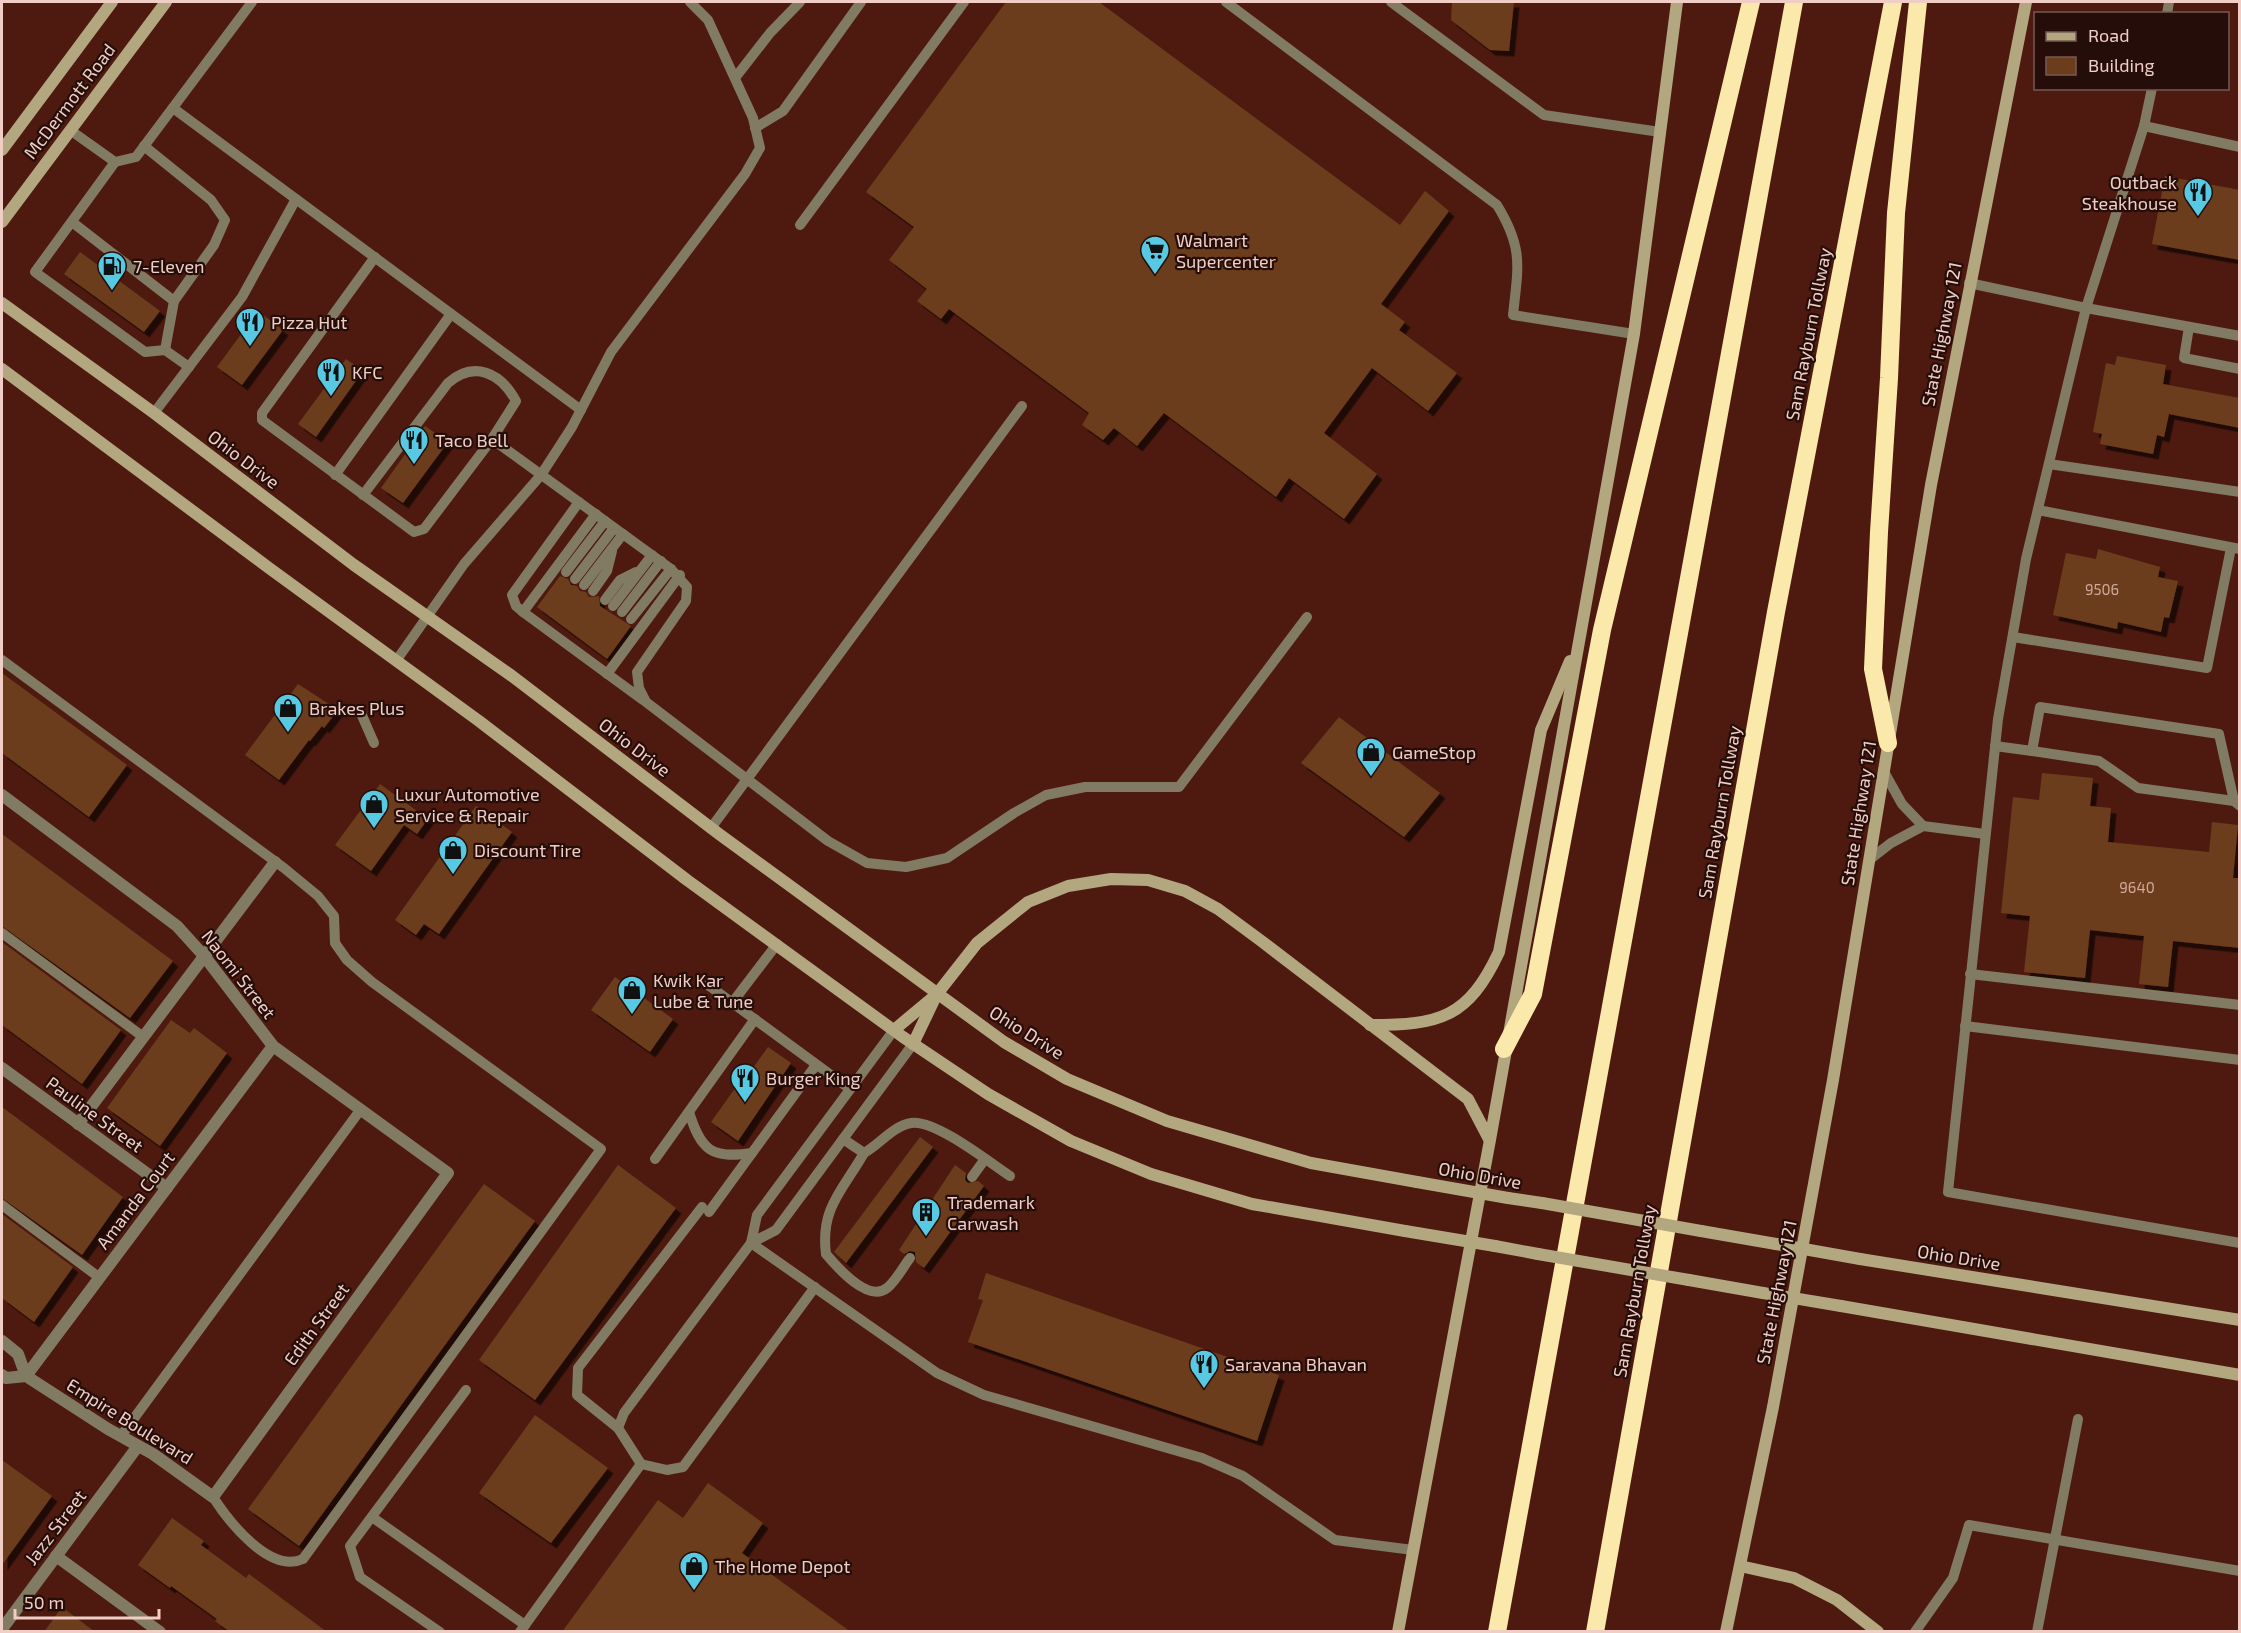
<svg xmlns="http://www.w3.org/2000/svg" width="2241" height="1633" font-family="'Exo 2',sans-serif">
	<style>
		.building { fill: #6c3d1b; filter: url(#shadow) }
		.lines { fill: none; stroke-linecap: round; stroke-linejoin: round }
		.lane { stroke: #827b63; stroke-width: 10 }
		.street { stroke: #827b63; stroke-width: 12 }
		.secondary { stroke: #b3a780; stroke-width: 12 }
		.highway { stroke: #fae9ab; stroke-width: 18 }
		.secondary-bridge { stroke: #b3a780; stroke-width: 12 }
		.labels { text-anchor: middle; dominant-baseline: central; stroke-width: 4.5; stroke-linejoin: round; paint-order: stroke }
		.number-label { font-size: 15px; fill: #cfa99a }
		.street-label { font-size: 18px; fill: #f0cdc5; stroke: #250e09 }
		.poi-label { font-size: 18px; fill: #f0cdc5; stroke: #250e09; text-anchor: start }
	</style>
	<defs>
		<filter id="shadow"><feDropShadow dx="5.5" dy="5.5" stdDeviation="0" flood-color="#0009"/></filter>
	</defs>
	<rect width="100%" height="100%" fill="#4e1a0f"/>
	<g class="building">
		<polygon points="1006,2 1099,2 1400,225 1425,191 1449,211 1381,304 1405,322 1399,330 1457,373 1428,411 1372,368 1324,433 1377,474 1344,519 1289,478 1276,497 1164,413 1137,446 1114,428 1103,440 1082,425 1089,413 949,309 941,319 917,301 927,289 889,260 914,227 866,192"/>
		<polygon points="1452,2 1514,2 1509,51 1490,50 1451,20"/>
		<polygon points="2165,176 2240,190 2240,260 2152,244"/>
		<polygon points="80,252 160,311 144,332 64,274"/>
		<polygon points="258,311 283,330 242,385 217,367"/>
		<polygon points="2117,356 2166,365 2163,384 2240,398 2240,428 2169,414 2164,437 2157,435 2153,454 2100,444 2102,434 2093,432 2106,363 2115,365"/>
		<polygon points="346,359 363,371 316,437 298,424"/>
		<polygon points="425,426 448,442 403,503 381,488"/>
		<polygon points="2098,549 2160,567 2158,577 2178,581 2169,618 2164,617 2161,632 2118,622 2117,629 2053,615 2066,553 2096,559"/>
		<polygon points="560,576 568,579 571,585 577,586 580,591 586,592 589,597 599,596 600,606 631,626 607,659 537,607"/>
		<polygon points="2,673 127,765 89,817 2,753"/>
		<polygon points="298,684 338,710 324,728 322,726 310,741 309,740 279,780 245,755"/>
		<polygon points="1339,717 1440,793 1404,837 1301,763"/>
		<polygon points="2042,773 2093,778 2090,806 2111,808 2108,842 2209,852 2212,822 2238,825 2233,878 2240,878 2240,948 2173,941 2168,987 2139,984 2144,936 2090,930 2085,978 2024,972 2030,916 2001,913 2013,797 2039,800"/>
		<polygon points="380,784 428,819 417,834 404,825 371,871 335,845"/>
		<polygon points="476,806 512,832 439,934 424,924 416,935 395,920"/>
		<polygon points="2,834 173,961 130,1018 2,926"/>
		<polygon points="2,942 121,1030 82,1084 2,1025"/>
		<polygon points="615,977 673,1019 650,1052 591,1010"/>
		<polygon points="171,1020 190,1033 194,1028 227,1053 160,1146 107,1108"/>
		<polygon points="768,1047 791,1063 738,1141 711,1122 751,1066 753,1068"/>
		<polygon points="2,1107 123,1197 82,1255 2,1198"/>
		<polygon points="920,1137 933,1147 846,1263 834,1252"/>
		<polygon points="618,1165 676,1208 535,1400 479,1360"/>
		<polygon points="955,1165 966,1173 965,1180 968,1183 978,1181 984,1186 924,1268 916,1262 915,1252 910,1251 904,1254 899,1250"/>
		<polygon points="484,1184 535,1221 299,1546 248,1509"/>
		<polygon points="2,1214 73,1267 34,1322 2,1298"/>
		<polygon points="986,1273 1279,1375 1257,1441 968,1342 983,1300 978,1299"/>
		<polygon points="535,1415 608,1468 551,1543 479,1493"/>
		<polygon points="2,1460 52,1496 2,1565"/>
		<polygon points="708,1483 763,1523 742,1553 851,1632 562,1632 658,1500 683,1518"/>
		<polygon points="172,1518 204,1541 201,1545 246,1578 249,1574 327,1632 230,1632 215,1621 217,1619 171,1586 170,1588 138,1565"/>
		<polygon points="62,1607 95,1632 44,1632"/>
	</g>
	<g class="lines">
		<g class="lane">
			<path d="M1226 2 1497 205C1524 249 1518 267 1513 315L1634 334"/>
			<polyline points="1391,2 1544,115 1660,132"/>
			<polyline points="2167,14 2169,2"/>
			<polyline points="735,78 770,33 800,2"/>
			<polyline points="2152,88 2144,126 2086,308 2026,559 1998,719 1948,1192 2240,1243"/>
			<polyline points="173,108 581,410"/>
			<polyline points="2144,126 2240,147"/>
			<polyline points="755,128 783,111 861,2"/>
			<polyline points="70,130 115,162 136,157 252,2"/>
			<polyline points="144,146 211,200 225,220 214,245 174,301"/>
			<polyline points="115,162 35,272 145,352 165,350 189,367"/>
			<polyline points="72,222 174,301 165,350"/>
			<polyline points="800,225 964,2"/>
			<polyline points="375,257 262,413 262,420 414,532 424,529 492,439 671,569 687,587 686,601 637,672 639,688 646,702 828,841 867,863 906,867 947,858 1014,813 1046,795 1085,787 1179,787 1307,617"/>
			<polyline points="1969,283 2086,308 2240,336"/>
			<polyline points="2189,327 2184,358 2240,369"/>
			<polyline points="154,413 242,297 296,199"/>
			<polyline points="2049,464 2240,492"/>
			<polyline points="335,475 451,314"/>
			<path d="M363 495 448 383C474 360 501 373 516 401L492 439"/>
			<polyline points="2038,510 2240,549"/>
			<polyline points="596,514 523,612 643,700"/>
			<polyline points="566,572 605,521"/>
			<polyline points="575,579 614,528"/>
			<polyline points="584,585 623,534"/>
			<polyline points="593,591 607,571 612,551"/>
			<polyline points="605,600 620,580 636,572"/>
			<polyline points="613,606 652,555"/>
			<polyline points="523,612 516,606 512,595 579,502"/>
			<polyline points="622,612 661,561"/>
			<polyline points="631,619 671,569"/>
			<polyline points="2013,637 2207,668 2231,548"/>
			<path d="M2 660 284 868 318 896 334 916 335 943 347 960 372 982 601 1149 303 1559C270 1574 229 1522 213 1497"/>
			<polyline points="396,661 464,564 541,475 572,427 611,352 745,174 760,148 753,118 708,20 690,2"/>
			<polyline points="607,674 680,575"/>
			<polyline points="360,711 374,743"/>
			<polyline points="1995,746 2032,751 2040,707 2219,734 2234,801 2240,806"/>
			<polyline points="2032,751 2099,761 2138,788 2234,801"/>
			<polyline points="1883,770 1902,804 1923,826"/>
			<polyline points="711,828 1022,406"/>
			<polyline points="1869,860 1891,843 1923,826 1985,834"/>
			<polyline points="2,933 142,1036"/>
			<polyline points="1970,974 2240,1005"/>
			<polyline points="708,985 850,1089"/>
			<polyline points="732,1003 777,944"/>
			<polyline points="1965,1026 2240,1060"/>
			<path d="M689 1112C701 1151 712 1159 752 1153"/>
			<path d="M843 1139 864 1153C880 1144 893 1126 911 1123 935 1119 990 1163 1010 1176"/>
			<path d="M864 1153C843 1190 820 1208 826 1254 837 1267 868 1303 887 1288 896 1281 903 1267 910 1258"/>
			<polyline points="655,1159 755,1019"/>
			<polyline points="972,1177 985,1159"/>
			<polyline points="2,1205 100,1278"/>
			<polyline points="709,1212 816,1065"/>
			<polyline points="751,1243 937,1373 984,1395 1202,1458 1243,1476 1335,1540 1413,1550"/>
			<polyline points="751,1243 776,1230 913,1044"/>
			<polyline points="815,1287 683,1467 667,1470 641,1464 618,1428 624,1413 751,1243 757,1215 894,1030"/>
			<polyline points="618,1428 577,1395 578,1368 702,1207"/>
			<polyline points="121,1436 361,1109"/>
			<polyline points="372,1517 525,1625"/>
			<polyline points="440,1632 360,1577 350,1546 466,1390"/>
			<polyline points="520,1632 641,1464"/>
			<polyline points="1915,1632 1953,1578 1969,1525 2240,1571"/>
			<polyline points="2037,1632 2078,1419"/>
		</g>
		<g class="street">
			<polyline points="2,795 177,926 205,957 273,1046 448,1173 213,1497 153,1454 108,1429 26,1376 6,1378 2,1375"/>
			<polyline points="2,1068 167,1188"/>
			<polyline points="78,1124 275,862"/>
			<polyline points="2,1341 18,1354 26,1376"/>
			<polyline points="26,1376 273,1046"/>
			<polyline points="56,1556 160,1632"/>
			<polyline points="2,1629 138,1446"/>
		</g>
		<g class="secondary">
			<polyline points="2,150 112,2"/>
			<polyline points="2,222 166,2"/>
			<polyline points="2,303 154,413 354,565 512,676 719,834 1004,1042 1067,1079 1167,1121 1311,1163 1417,1182"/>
			<polyline points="2,369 269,568 479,721 687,880 903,1037 988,1094 1071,1141 1151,1174 1252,1204 1405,1231"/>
			<path d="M1370 1025C1440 1025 1468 1018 1499 952L1541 730 1570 661"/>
			<polyline points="894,1030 937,994 977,943 1028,902 1068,886 1111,879 1148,880 1185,891 1218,909 1260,940 1468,1099 1489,1139"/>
			<polyline points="913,1044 935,998"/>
			<polyline points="1508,1198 1542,1203"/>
			<polyline points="1701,1231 1776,1244"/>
			<polyline points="1495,1246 1538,1254"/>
			<polyline points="1860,1259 2240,1320"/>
			<polyline points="1689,1280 1763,1293"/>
			<polyline points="1841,1306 2240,1375"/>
			<polyline points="1740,1566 1794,1578 1837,1600 1878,1632"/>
			<polyline points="1398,1632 1490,1140 1634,334 1677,2"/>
			<polyline points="1726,1632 1773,1407 1833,1080 1931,485 2026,2"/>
		</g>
		<g class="highway">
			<polyline points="1888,743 1873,669 1879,532 1889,378 1896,213 1918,2"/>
			<polyline points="1504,1049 1533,994 1602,630 1751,2"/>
			<polyline points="1497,1632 1794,2"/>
			<polyline points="1595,1632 1776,612 1893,2"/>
		</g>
		<g class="secondary-bridge">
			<polyline points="1417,1182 1508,1198"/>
			<polyline points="1542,1203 1701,1231"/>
			<polyline points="1405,1231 1495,1246"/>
			<polyline points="1776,1244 1860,1259"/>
			<polyline points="1538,1254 1689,1280"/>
			<polyline points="1763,1293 1841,1306"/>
		</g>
	</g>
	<defs>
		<g id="restaurant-pin" transform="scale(1.5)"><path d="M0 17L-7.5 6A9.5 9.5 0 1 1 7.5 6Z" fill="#57c9e2" stroke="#250e09"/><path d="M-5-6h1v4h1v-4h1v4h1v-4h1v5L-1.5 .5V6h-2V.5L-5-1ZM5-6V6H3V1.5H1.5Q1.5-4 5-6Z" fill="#111"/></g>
		<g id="supermarket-pin" transform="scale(1.5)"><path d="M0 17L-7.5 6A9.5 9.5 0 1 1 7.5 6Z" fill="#57c9e2" stroke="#250e09"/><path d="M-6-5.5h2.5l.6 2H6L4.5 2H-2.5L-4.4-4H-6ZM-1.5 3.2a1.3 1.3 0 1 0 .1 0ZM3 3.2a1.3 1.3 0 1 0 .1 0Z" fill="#111"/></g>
		<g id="fuel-pin" transform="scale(1.5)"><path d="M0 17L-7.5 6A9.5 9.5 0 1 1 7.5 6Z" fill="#57c9e2" stroke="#250e09"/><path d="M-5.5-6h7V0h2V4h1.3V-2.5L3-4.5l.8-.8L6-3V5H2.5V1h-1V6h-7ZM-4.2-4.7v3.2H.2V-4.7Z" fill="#111"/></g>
		<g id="shop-pin" transform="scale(1.5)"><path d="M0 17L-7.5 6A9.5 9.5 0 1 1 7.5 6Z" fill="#57c9e2" stroke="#250e09"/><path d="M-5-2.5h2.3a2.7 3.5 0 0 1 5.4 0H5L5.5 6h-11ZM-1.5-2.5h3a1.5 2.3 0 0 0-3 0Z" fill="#111"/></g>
		<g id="building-pin" transform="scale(1.5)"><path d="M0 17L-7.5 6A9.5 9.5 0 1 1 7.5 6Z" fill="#57c9e2" stroke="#250e09"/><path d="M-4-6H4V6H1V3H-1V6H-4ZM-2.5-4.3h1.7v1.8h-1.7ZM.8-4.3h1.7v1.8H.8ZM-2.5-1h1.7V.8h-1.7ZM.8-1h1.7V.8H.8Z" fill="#111"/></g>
	</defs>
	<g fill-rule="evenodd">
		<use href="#restaurant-pin" x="2198" y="192"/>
		<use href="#supermarket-pin" x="1155" y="250"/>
		<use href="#fuel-pin" x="112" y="266"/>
		<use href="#restaurant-pin" x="250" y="322"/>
		<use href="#restaurant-pin" x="331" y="372"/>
		<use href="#restaurant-pin" x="414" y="440"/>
		<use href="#shop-pin" x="288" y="708"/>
		<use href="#shop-pin" x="1371" y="752"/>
		<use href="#shop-pin" x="374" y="804"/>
		<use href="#shop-pin" x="453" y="850"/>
		<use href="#shop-pin" x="632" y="990"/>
		<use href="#restaurant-pin" x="745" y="1078"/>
		<use href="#building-pin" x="926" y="1212"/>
		<use href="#restaurant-pin" x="1204" y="1364"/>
		<use href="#shop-pin" x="694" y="1566"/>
	</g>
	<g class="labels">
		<g class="number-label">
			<text x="2102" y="589">9506</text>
			<text x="2137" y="887">9640</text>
		</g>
		<g class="street-label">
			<text transform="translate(69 101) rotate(-53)">McDermott Road</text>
			<text transform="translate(1808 334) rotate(-79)">Sam Rayburn Tollway</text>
			<text transform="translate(1941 334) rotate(-79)">State Highway 121</text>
			<text transform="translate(244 459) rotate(37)">Ohio Drive</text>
			<text transform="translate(635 747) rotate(37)">Ohio Drive</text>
			<text transform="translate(1719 812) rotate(-80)">Sam Rayburn Tollway</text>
			<text transform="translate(1858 813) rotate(-81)">State Highway 121</text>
			<text transform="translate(239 974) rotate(52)">Naomi Street</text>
			<text transform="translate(1027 1032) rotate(32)">Ohio Drive</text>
			<text transform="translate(95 1114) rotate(36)">Pauline Street</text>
			<text transform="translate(1480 1175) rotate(10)">Ohio Drive</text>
			<text transform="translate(135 1200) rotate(-53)">Amanda Court</text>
			<text transform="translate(1959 1257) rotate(9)">Ohio Drive</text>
			<text transform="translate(1634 1291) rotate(-80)">Sam Rayburn Tollway</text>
			<text transform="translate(1776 1292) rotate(-79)">State Highway 121</text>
			<text transform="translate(316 1324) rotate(-54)">Edith Street</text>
			<text transform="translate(130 1421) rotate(32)">Empire Boulevard</text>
			<text transform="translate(55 1527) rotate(-53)">Jazz Street</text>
		</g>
		<g class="poi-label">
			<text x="2177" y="182" text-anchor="end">Outback<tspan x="2177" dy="21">Steakhouse</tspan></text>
			<text x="1176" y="240">Walmart<tspan x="1176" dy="21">Supercenter</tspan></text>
			<text x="133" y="266">7-Eleven</text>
			<text x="271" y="322">Pizza Hut</text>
			<text x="352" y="372">KFC</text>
			<text x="435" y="440">Taco Bell</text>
			<text x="309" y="708">Brakes Plus</text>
			<text x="1392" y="752">GameStop</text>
			<text x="395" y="794">Luxur Automotive<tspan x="395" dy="21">Service &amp; Repair</tspan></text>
			<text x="474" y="850">Discount Tire</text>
			<text x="653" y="980">Kwik Kar<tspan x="653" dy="21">Lube &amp; Tune</tspan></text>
			<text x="766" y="1078">Burger King</text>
			<text x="947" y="1202">Trademark<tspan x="947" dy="21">Carwash</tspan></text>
			<text x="1225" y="1364">Saravana Bhavan</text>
			<text x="715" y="1566">The Home Depot</text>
		</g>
	</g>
	<rect width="2241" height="1633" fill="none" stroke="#f0cdc5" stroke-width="6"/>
	<rect x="2034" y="12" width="195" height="78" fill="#250e09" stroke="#765a54" stroke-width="1.5"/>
	<rect x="2046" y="32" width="30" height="9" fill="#b3a780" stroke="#765a54" stroke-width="1.5"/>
	<text x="2088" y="42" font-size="18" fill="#f0cdc5">Road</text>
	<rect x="2046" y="57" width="30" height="18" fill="#6c3d1b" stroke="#765a54" stroke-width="1.5"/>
	<text x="2088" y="72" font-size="18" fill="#f0cdc5">Building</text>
	<path d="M15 1609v9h144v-9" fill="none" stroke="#f0cdc5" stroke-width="3"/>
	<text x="24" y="1609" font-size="18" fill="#f0cdc5" stroke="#250e09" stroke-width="4.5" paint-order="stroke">50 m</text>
</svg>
